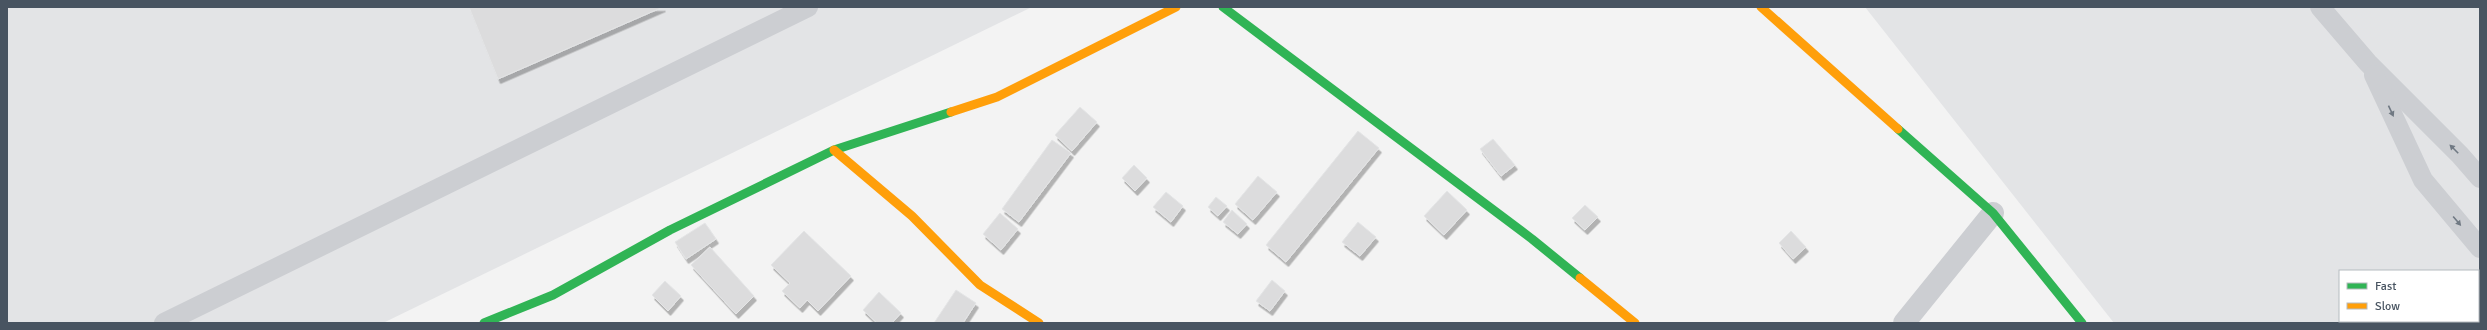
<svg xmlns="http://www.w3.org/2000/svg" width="2487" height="330" font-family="Signika,sans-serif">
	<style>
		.airport { fill: #e3e4e6; fill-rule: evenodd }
		.building { fill: #dcdcdd; stroke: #e4e5e6; filter: url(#shadow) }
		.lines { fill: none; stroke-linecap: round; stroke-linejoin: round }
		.lane { stroke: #ccced2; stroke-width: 20 }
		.street { stroke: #ccced2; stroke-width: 22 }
		.fast { stroke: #30b455; stroke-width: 9 }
		.slow { stroke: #ff9f0a; stroke-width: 9 }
		.oneway { fill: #707983 }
	</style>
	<defs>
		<filter id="shadow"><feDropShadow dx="2.5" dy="4.5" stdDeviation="0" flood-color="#0004"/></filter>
	</defs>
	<rect width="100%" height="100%" fill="#f3f3f3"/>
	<g class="airport">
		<polygon points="7,7 1032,7 383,323 7,323"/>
		<path d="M1865 7H2480V323H2114ZM2340 271H2478V321H2340Z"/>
	</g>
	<g class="building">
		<polygon points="469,7 663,7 498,79"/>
		<polygon points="1080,107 1097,122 1072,151 1055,135"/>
		<polygon points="1358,131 1379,148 1286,262 1266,245"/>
		<polygon points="1493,139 1515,165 1501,176 1480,149"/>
		<polygon points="1052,140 1071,153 1019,222 1002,209"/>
		<polygon points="1134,165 1147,178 1135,191 1122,178"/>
		<polygon points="1258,176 1277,192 1253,220 1235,204"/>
		<polygon points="1447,191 1467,210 1444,235 1424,216"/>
		<polygon points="1166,192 1183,206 1171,222 1153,207"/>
		<polygon points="1216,197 1227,206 1218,216 1208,207"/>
		<polygon points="1585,205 1598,217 1585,230 1572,218"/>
		<polygon points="1232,210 1247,224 1238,234 1223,222"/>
		<polygon points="1000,213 1018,229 1001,250 983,234"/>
		<polygon points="1358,222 1376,237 1360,256 1342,242"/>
		<polygon points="705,223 716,239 686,259 675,242"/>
		<polygon points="804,231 851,276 818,311 807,300 800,308 782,291 790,283 771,265"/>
		<polygon points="1791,231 1806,247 1793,259 1779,243"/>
		<polygon points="710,247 754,296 736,314 691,265"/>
		<polygon points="1272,280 1285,291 1270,311 1256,301"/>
		<polygon points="665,281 681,296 668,311 652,295"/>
		<polygon points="956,290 976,303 963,323 934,323"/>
		<polygon points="879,292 901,313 892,323 877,323 863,310"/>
	</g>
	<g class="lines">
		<g class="lane">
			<polyline points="2320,7 2368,63 2460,155 2480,178"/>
			<polyline points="2374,75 2423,180 2480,248"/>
			<polyline points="164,323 808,7"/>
		</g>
		<polyline class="street" points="1904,323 1993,213"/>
		<g class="fast">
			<polyline points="1223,7 1532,239 1580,278"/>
			<polyline points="1898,129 1993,213 2082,323"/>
			<polyline points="484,323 553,295 670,230 834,150 951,112"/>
		</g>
		<g class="slow">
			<polyline points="1761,7 1898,129"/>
			<polyline points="951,112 997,97 1176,7"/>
			<polyline points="834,150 912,216 980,285 1039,323"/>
			<polyline points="1580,278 1635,323"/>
		</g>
	</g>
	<defs><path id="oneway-solid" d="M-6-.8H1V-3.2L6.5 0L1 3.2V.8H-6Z"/></defs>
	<g class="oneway">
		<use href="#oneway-solid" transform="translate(2391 111) rotate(65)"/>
		<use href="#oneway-solid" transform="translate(2454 149) rotate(-135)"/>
		<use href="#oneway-solid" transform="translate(2457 221) rotate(50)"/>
	</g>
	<rect width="2487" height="330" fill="none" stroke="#485461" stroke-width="16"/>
	<rect x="2339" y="270" width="140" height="52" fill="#ffffff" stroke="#b6bbc0"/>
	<rect x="2347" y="283" width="20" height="6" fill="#30b455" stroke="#b6bbc0"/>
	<text x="2375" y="290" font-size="12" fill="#485461">Fast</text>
	<rect x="2347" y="303" width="20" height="6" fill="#ff9f0a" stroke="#b6bbc0"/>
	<text x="2375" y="310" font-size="12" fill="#485461">Slow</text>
</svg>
